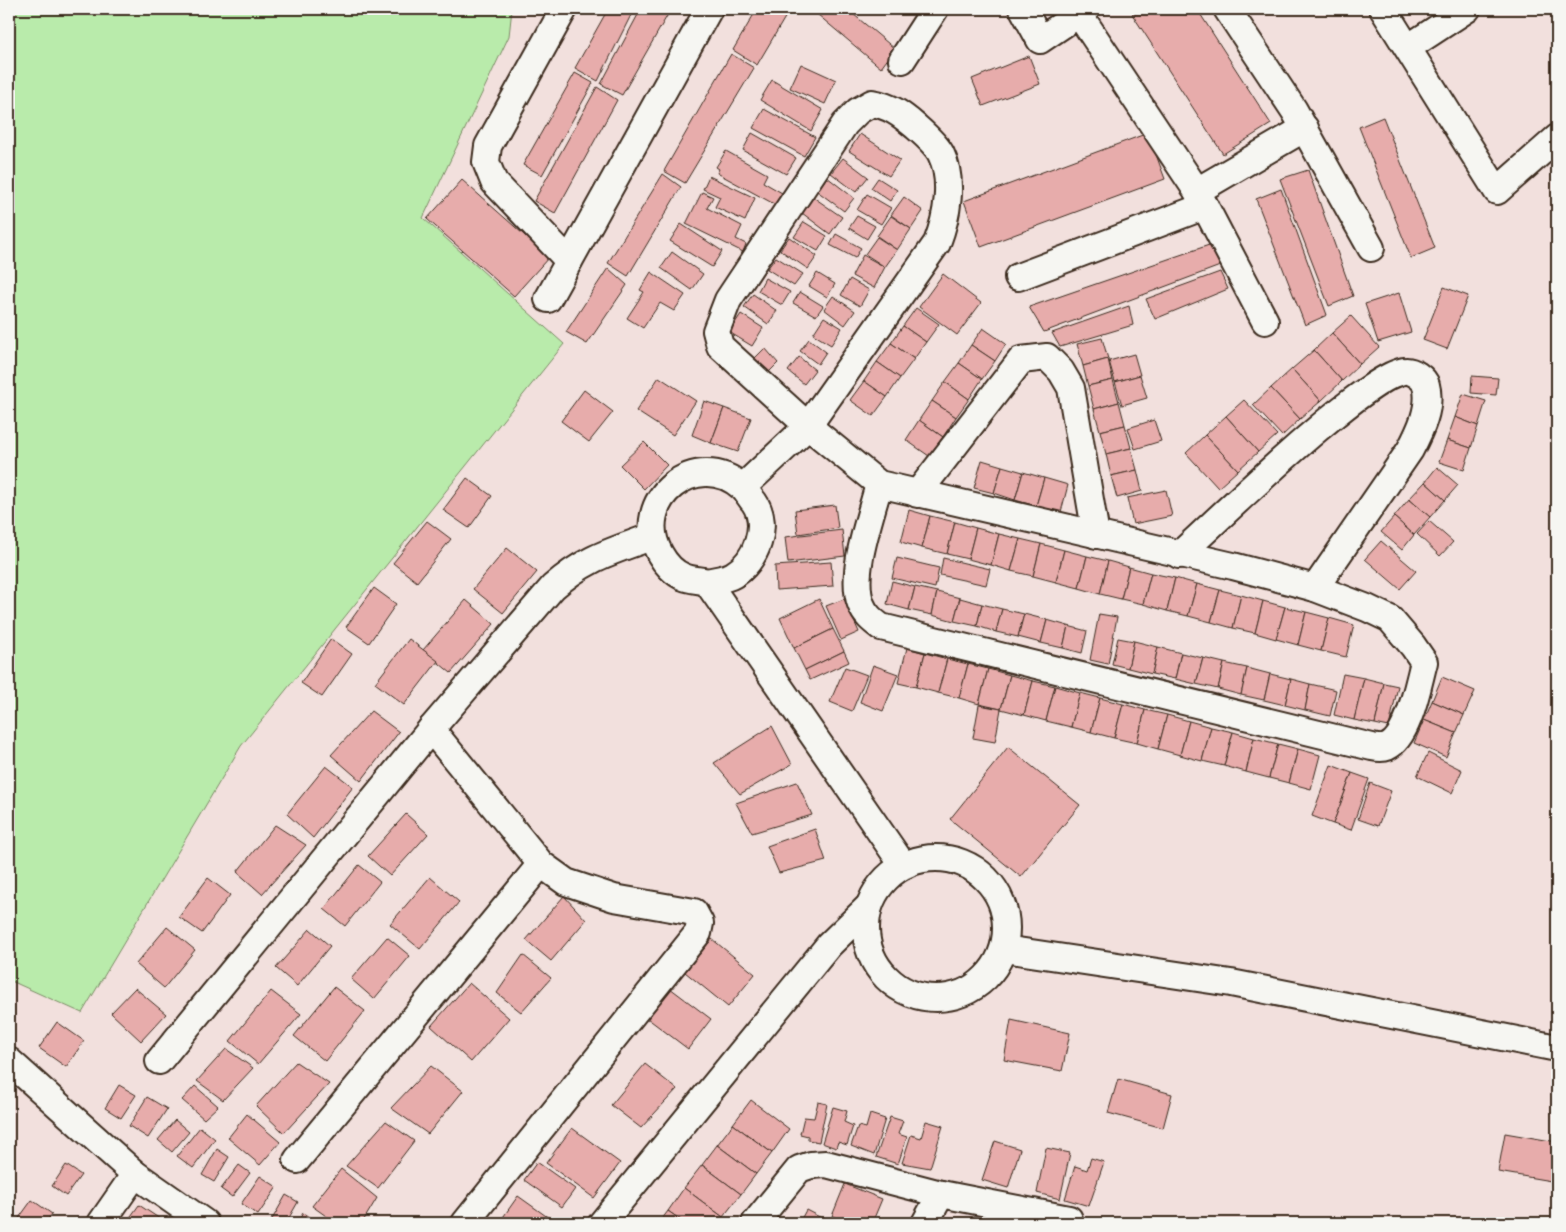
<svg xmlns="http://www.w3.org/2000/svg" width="1566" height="1232" font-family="Caveat,sans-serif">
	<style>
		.green { fill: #b9ebab; stroke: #7a8a64 }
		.building { fill: #e7acab; stroke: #3b2a1e }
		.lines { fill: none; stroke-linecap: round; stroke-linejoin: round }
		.minor-casing { stroke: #3b2a1e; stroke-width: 30 }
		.minor { stroke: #f6f6f2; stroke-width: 26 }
	</style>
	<rect width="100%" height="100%" fill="#f2e0dd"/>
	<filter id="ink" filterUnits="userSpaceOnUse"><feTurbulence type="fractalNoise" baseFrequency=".02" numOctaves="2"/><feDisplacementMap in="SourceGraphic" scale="10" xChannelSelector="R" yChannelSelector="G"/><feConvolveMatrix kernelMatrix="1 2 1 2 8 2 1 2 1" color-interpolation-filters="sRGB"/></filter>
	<g filter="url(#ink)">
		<polygon class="green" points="9,9 512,9 509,36 423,218 564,344 241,746 82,1013 9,980"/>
		<g class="building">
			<polygon points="608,9 634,9 598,81 575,68"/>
			<polygon points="641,9 671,9 622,95 601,84"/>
			<polygon points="757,9 790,9 757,65 733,50"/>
			<polygon points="811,9 847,9 895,49 881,68"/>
			<polygon points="1141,9 1197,9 1271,124 1223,154 1132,14"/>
			<polygon points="731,54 754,68 685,183 664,171"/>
			<polygon points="1029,56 1040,84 983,106 972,79"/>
			<polygon points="801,64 836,80 825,104 790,88"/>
			<polygon points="575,73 593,83 542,175 523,165"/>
			<polygon points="772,80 823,110 811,131 760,100"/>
			<polygon points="597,87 617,100 555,213 534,201"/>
			<polygon points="764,109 815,137 804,156 753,128"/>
			<polygon points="1383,117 1435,248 1411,258 1359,127"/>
			<polygon points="752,133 796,158 786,174 743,150"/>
			<polygon points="1148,133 1165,179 981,247 964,201"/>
			<polygon points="860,134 900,160 889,176 849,151"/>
			<polygon points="726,151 767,174 763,182 782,193 776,205 717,173 719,169 716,167"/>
			<polygon points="843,158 868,177 856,192 831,173"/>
			<polygon points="1308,170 1353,296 1329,306 1280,179"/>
			<polygon points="663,174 681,187 628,276 608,263"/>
			<polygon points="709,176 755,198 745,221 715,207 720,197 703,189"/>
			<polygon points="827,177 854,198 844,211 817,191"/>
			<polygon points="878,178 897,190 890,201 871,188"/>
			<polygon points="462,180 549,257 514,296 427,219"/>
			<polygon points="1281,189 1327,315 1305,325 1256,199"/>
			<polygon points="702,192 713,197 707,208 742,226 736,239 746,244 743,252 686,224"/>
			<polygon points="867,194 891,208 881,224 857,210"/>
			<polygon points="813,197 842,217 830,234 802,213"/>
			<polygon points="904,197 923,211 911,229 891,215"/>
			<polygon points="857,216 875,226 867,239 849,228"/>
			<polygon points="891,216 911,229 897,250 877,236"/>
			<polygon points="804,222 827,236 818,251 794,237"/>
			<polygon points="681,224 722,251 712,267 670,241"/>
			<polygon points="836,234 861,248 855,258 830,245"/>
			<polygon points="789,237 817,256 808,269 780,250"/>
			<polygon points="877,237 897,250 885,267 865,254"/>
			<polygon points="1212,244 1220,266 1044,332 1029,307"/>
			<polygon points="672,252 703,274 692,290 661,268"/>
			<polygon points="863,255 885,267 874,288 852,276"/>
			<polygon points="776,257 803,274 794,286 767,269"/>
			<polygon points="608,268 627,285 587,344 566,332"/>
			<polygon points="651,272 685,295 674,311 660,303 643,328 627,318 644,292 640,290"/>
			<polygon points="1220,272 1228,289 1155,319 1146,299"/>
			<polygon points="817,273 835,284 827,297 809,286"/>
			<polygon points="943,274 981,303 957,335 919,307"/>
			<polygon points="765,278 790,292 782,305 758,291"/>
			<polygon points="850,279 869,290 860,306 841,295"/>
			<polygon points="1444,287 1468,296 1447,349 1423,340"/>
			<polygon points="800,292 823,306 816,316 793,303"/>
			<polygon points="1399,293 1411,332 1378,342 1365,304"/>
			<polygon points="753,294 777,311 768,324 744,307"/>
			<polygon points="833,296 855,311 845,325 824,309"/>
			<polygon points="1129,306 1133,325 1060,347 1052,333"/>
			<polygon points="916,308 939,324 926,342 903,326"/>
			<polygon points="741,314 763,328 752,346 729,332"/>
			<polygon points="1351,316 1379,347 1360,364 1332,333"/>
			<polygon points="824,317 842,328 831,345 813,334"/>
			<polygon points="903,326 926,342 914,359 891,343"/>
			<polygon points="983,328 1006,344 995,361 971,345"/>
			<polygon points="1332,333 1360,364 1342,381 1314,350"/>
			<polygon points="1102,338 1108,359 1083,366 1077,344"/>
			<polygon points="809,339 826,352 818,364 800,351"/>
			<polygon points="891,343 914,359 900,378 877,362"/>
			<polygon points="971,345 995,361 982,379 959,363"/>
			<polygon points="765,348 778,363 767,374 753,360"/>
			<polygon points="1314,350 1342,381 1321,401 1292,369"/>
			<polygon points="1134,354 1140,375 1115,382 1109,361"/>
			<polygon points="799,357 815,370 804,384 788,371"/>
			<polygon points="1108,359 1113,380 1088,386 1083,366"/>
			<polygon points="877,362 900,378 887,397 864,381"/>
			<polygon points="959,363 982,379 969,399 945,382"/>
			<polygon points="1292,369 1321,401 1300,419 1271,388"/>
			<polygon points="1140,375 1147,398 1122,405 1115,382"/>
			<polygon points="1472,376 1498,378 1496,395 1471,393"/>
			<polygon points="659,377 696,401 673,435 636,411"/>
			<polygon points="1113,380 1119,402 1094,409 1088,386"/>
			<polygon points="864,381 887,397 873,416 850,400"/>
			<polygon points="945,382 969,399 956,417 932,401"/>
			<polygon points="1271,388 1300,419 1282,436 1253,405"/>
			<polygon points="584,390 613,412 589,442 561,421"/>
			<polygon points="1463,394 1486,401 1478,426 1455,417"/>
			<polygon points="1244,400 1277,435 1258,452 1226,416"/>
			<polygon points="704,401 724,408 711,443 692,435"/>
			<polygon points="932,401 956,417 943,437 919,420"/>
			<polygon points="1119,402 1125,425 1100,431 1094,409"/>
			<polygon points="724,408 751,418 738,452 711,443"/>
			<polygon points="1226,416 1258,452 1238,470 1205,435"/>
			<polygon points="1455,417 1478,426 1471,448 1447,440"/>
			<polygon points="919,420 943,437 929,456 906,440"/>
			<polygon points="1154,420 1161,441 1135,449 1128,428"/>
			<polygon points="1125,425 1131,448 1106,454 1100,431"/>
			<polygon points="1205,435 1238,470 1218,488 1186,453"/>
			<polygon points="1447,440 1471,448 1464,470 1439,462"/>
			<polygon points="644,442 667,465 644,489 620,465"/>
			<polygon points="1131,448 1137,470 1111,476 1106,454"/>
			<polygon points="982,460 1002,466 994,493 974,488"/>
			<polygon points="1002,466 1023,472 1015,500 994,493"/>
			<polygon points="1437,467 1458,485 1445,500 1425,482"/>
			<polygon points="1137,470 1142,491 1117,498 1111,476"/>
			<polygon points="1023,472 1044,478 1036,506 1015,500"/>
			<polygon points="467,478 492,496 469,528 443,510"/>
			<polygon points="1044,478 1068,485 1061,512 1036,506"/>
			<polygon points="1425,482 1445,500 1430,517 1409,499"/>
			<polygon points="1166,490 1172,516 1133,524 1127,498"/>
			<polygon points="1409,499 1430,517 1414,535 1394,517"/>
			<polygon points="835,505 838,528 798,534 795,510"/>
			<polygon points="909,510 930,516 922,548 901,542"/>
			<polygon points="930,516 955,522 947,554 922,548"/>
			<polygon points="1394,517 1414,535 1402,550 1381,532"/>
			<polygon points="427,521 451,539 417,582 393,563"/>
			<polygon points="1429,521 1453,542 1440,556 1417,534"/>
			<polygon points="955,522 976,528 968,559 947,554"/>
			<polygon points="976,528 999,534 991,565 968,559"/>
			<polygon points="842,530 845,556 788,563 785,537"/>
			<polygon points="999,534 1020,539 1011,571 991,565"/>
			<polygon points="1020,539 1041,544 1033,576 1011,571"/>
			<polygon points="1381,541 1416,571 1400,589 1365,559"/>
			<polygon points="1041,544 1064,550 1056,582 1033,576"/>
			<polygon points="507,548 537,572 503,613 473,589"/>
			<polygon points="1064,550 1087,556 1079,588 1056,582"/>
			<polygon points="1087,556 1108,561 1100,594 1079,588"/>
			<polygon points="897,558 939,568 935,588 892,578"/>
			<polygon points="943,558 990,569 986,585 940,575"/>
			<polygon points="1108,561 1129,567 1121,599 1100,594"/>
			<polygon points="831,562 833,586 776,590 775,566"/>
			<polygon points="1129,567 1151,573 1143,604 1121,599"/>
			<polygon points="1151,573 1175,578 1167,611 1143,604"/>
			<polygon points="1175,578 1197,584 1188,616 1167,611"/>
			<polygon points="892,581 915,587 909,610 887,604"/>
			<polygon points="1197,584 1220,590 1211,622 1188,616"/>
			<polygon points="915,587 937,592 932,615 909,610"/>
			<polygon points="374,588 396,604 369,643 346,627"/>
			<polygon points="1220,590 1241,595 1233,628 1211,622"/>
			<polygon points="937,592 960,598 954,621 932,615"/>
			<polygon points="1241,595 1263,601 1255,633 1233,628"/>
			<polygon points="960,598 982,604 977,626 954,621"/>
			<polygon points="819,599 833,629 794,648 780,618"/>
			<polygon points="844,599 859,632 841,640 826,606"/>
			<polygon points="466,600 494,624 451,673 423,650"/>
			<polygon points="1263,601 1285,607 1276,639 1255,633"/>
			<polygon points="982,604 1002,609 996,632 977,626"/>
			<polygon points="1285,607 1306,612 1298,645 1276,639"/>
			<polygon points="1002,609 1024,614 1018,637 996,632"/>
			<polygon points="1306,612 1329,618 1321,651 1298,645"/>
			<polygon points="1024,614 1047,620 1041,643 1018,637"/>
			<polygon points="1099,614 1117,617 1108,664 1090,660"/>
			<polygon points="1329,618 1354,625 1346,657 1321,651"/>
			<polygon points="1047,620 1068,626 1063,648 1041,643"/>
			<polygon points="1068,626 1087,631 1082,653 1063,648"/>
			<polygon points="833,629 844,651 805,670 794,648"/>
			<polygon points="1118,638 1134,641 1128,668 1112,664"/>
			<polygon points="331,639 352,654 322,697 301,683"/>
			<polygon points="409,639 438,661 404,705 375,683"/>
			<polygon points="1134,641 1158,647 1152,674 1128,668"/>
			<polygon points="1158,647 1181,653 1175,679 1152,674"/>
			<polygon points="907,648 925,653 916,687 898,683"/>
			<polygon points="844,651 849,662 810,680 805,670"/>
			<polygon points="925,653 947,659 938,693 916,687"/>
			<polygon points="1181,653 1203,658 1196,684 1175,679"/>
			<polygon points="1203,658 1224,663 1218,689 1196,684"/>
			<polygon points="947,659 968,664 959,698 938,693"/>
			<polygon points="1224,663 1247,668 1241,695 1218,689"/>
			<polygon points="968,664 988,669 979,704 959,698"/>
			<polygon points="873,665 898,674 883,711 860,702"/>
			<polygon points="845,667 867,675 852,711 830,702"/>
			<polygon points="1247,668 1270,674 1264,700 1241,695"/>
			<polygon points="988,669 1010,675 1001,709 979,704"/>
			<polygon points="1270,674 1291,679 1285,705 1264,700"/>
			<polygon points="1343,674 1364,678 1354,720 1334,715"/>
			<polygon points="1010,675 1033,681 1024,715 1001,709"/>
			<polygon points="1442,677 1475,691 1464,715 1432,701"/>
			<polygon points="1364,678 1384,683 1375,724 1354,720"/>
			<polygon points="1291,679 1310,684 1305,710 1285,705"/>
			<polygon points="1033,681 1055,686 1046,721 1024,715"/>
			<polygon points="1384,683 1398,686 1389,727 1375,724"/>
			<polygon points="1310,684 1336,690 1330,716 1305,710"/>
			<polygon points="1055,686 1080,693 1071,727 1046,721"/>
			<polygon points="1080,693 1100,698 1091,732 1071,727"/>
			<polygon points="1100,698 1123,704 1114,738 1091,732"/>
			<polygon points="1432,701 1464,715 1456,733 1424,720"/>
			<polygon points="1123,704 1145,710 1137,743 1114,738"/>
			<polygon points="979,705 1001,709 995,742 973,738"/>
			<polygon points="1145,710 1167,715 1158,749 1137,743"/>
			<polygon points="371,711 399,732 361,781 331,755"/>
			<polygon points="1167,715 1189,721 1180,755 1158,749"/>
			<polygon points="1424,720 1456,733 1446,757 1414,743"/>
			<polygon points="1189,721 1211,727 1202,761 1180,755"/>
			<polygon points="772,726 792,764 740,794 714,763"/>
			<polygon points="1211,727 1233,732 1224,766 1202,761"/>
			<polygon points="1233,732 1254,738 1246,772 1224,766"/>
			<polygon points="1254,738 1278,744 1269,778 1246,772"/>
			<polygon points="1278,744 1298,749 1289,783 1269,778"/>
			<polygon points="1008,747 1080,805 1021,877 950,819"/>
			<polygon points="1298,749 1320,755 1311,789 1289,783"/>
			<polygon points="1428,753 1462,770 1452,793 1417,776"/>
			<polygon points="1331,765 1352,773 1333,824 1312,816"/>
			<polygon points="326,766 353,787 313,838 287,814"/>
			<polygon points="1352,773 1369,779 1351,830 1333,824"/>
			<polygon points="797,782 812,815 752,833 736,803"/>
			<polygon points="1370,783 1391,791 1378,826 1358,819"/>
			<polygon points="406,814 428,834 390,876 368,856"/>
			<polygon points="275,825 306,845 262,894 237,872"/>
			<polygon points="815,829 826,861 779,873 767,846"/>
			<polygon points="359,865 380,882 345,926 324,909"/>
			<polygon points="430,877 459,902 420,949 390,924"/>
			<polygon points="208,878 230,895 202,933 179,917"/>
			<polygon points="564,896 586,920 551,961 526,940"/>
			<polygon points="167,927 195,950 164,988 136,964"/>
			<polygon points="310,929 330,946 297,986 276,968"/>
			<polygon points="387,937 410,956 374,999 351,979"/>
			<polygon points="712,939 755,974 728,1007 685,972"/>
			<polygon points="523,955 551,978 521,1012 497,993"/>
			<polygon points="469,983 509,1018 471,1062 431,1026"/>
			<polygon points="334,987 365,1011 325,1061 294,1036"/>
			<polygon points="135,988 166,1014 141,1041 111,1013"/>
			<polygon points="670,988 711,1019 688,1049 647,1018"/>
			<polygon points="271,991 301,1014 258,1064 230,1041"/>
			<polygon points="1011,1020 1070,1033 1062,1071 1004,1060"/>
			<polygon points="57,1022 84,1041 66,1067 39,1048"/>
			<polygon points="226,1049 253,1068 223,1100 197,1081"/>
			<polygon points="296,1062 329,1084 284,1133 256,1106"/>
			<polygon points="645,1064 677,1089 641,1128 611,1105"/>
			<polygon points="431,1066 463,1091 428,1134 391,1108"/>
			<polygon points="1118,1079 1172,1094 1163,1128 1108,1113"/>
			<polygon points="119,1085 136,1095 121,1118 105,1108"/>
			<polygon points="195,1086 218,1106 204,1119 182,1100"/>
			<polygon points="147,1097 167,1109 148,1138 129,1126"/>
			<polygon points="751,1100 789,1129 772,1153 733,1124"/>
			<polygon points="818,1102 827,1104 819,1142 808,1140 808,1136 800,1134 804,1117 814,1118"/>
			<polygon points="833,1107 847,1111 844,1122 853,1126 847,1145 838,1142 836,1148 822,1143"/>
			<polygon points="247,1114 280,1142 260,1165 228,1138"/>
			<polygon points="870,1114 885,1119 874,1155 851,1146 858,1126 866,1128"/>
			<polygon points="890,1117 903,1121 898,1134 907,1137 898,1164 876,1157"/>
			<polygon points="175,1120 189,1132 172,1152 158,1140"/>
			<polygon points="386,1121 414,1141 378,1188 346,1166"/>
			<polygon points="926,1121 943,1126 930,1168 902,1163 911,1135 921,1138"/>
			<polygon points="733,1124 772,1153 756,1174 717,1145"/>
			<polygon points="200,1127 215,1139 193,1168 177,1156"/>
			<polygon points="572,1128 620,1163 594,1198 546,1163"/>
			<polygon points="1505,1133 1557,1142 1557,1182 1498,1172"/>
			<polygon points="995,1141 1020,1149 1008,1188 982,1180"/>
			<polygon points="717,1145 756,1174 741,1194 702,1165"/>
			<polygon points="1046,1148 1070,1153 1060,1199 1037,1193"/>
			<polygon points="217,1149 229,1157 214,1182 202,1175"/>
			<polygon points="1091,1158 1104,1162 1089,1206 1065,1199 1075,1166 1087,1170"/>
			<polygon points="537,1162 575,1189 562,1207 524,1180"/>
			<polygon points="66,1165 81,1175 66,1196 52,1186"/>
			<polygon points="239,1165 250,1173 232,1197 221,1189"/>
			<polygon points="702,1165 741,1194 723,1217 684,1188"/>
			<polygon points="341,1169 377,1198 362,1223 336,1223 312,1206"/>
			<polygon points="260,1176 277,1187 258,1215 241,1204"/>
			<polygon points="845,1184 882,1199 872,1223 850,1223 832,1216"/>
			<polygon points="684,1188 723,1217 719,1223 685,1223 668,1211"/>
			<polygon points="286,1195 298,1202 286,1223 270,1223"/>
			<polygon points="518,1196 556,1223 499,1223"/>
			<polygon points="32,1200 52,1214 45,1223 27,1223 19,1218"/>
			<polygon points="139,1205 166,1223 126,1223"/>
			<polygon points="806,1210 829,1222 828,1223 799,1223"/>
			<polygon points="668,1211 685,1223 659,1223"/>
			<polygon points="303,1213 318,1223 297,1223"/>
		</g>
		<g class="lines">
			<g class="minor-casing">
				<g id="minor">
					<polyline points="564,9 488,146 486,162 494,182 569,261"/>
					<polyline points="1023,9 1040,40 1086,9"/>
					<polyline points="1227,9 1294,110 1371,248"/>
					<polyline points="1383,9 1497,191 1557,138"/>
					<polyline points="1079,14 1197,191 1305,128"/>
					<polyline points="1409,47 1467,9"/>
					<polyline points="902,60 935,9"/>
					<path d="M872 103C890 106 901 114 915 126 923 133 936 144 941 154 954 181 947 217 937 243L808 426 720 346 716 331 728 300 845 124 858 111Z"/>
					<polyline points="1197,191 1265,321"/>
					<polyline points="1018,277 1205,206"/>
					<polyline points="548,299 709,9"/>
					<path d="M743 487 808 426 879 484 1233 566 1315 588 1367 608 1390 619 1413 646 1424 662C1418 684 1409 737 1387 747 1382 749 1377 748 1372 747L881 627C873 621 865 615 861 604 849 573 871 516 879 484"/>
					<polyline points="917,494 1021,360 1047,357 1061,371 1071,388 1096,535"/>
					<path d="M1179 555C1217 521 1366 374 1405 371 1412 370 1424 378 1426 385 1432 407 1420 431 1410 450L1315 588"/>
					<path d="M707 582C715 580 726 579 733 575 756 562 770 525 754 502 750 498 747 491 742 487 697 447 630 500 660 554 665 563 674 573 684 577 691 580 700 580 707 582L903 865"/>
					<path d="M431 729 553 587C587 557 611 552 653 536"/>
					<circle cx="936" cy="928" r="70"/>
					<polyline points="1004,949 1231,983 1557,1048"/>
					<polyline points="9,1061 135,1174 205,1223"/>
					<polyline points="159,1061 431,729 541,864 566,882 614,898 694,912 700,923 698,933 465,1223"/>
					<polyline points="297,1160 541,864"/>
					<polyline points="101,1223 135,1174"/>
					<polyline points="602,1223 829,945 868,907"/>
					<polyline points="755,1223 799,1169 811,1165 826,1164 941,1194 1069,1219"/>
					<polyline points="925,1223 941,1194"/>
				</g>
			</g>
			<use href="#minor" class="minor"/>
		</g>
	</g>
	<rect width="1566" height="1232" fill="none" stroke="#f6f6f2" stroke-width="30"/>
	<rect x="15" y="15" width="1536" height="1202" fill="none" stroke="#3b2a1e" stroke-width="2" filter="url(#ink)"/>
</svg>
